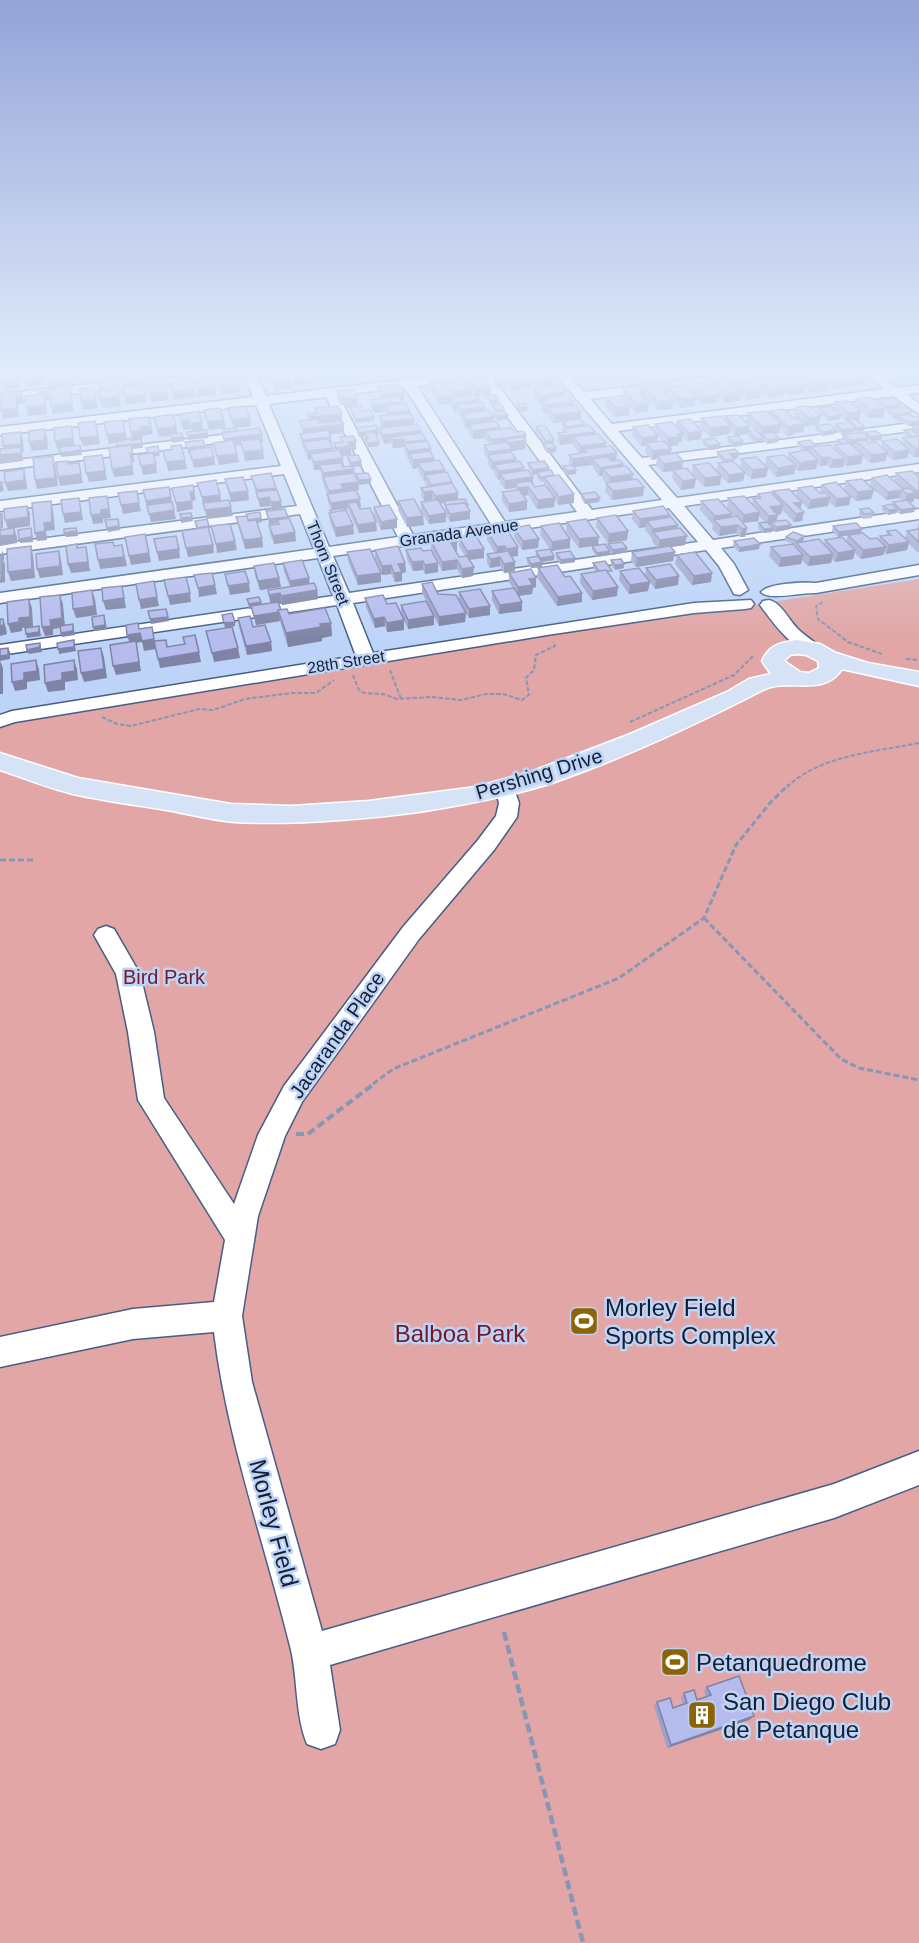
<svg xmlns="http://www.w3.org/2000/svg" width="919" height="1943" font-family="Helvetica,sans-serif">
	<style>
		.green { fill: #e1a6a5 }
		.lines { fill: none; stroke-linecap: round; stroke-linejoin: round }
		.minor-casing { stroke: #455e85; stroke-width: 3 }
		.major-casing { stroke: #fff; stroke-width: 3 }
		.path-far3 { stroke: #8597b5; stroke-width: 2; stroke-dasharray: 4.5 2; stroke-linecap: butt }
		.path-far2 { stroke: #8597b5; stroke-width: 3; stroke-dasharray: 6 3; stroke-linecap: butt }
		.path-far1 { stroke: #8597b5; stroke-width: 4; stroke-dasharray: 8 4; stroke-linecap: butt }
		.path { stroke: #8597b5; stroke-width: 4.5; stroke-dasharray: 9 4.5; stroke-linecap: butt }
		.minor { fill: #fff; fill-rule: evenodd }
		.major { fill: #d6e2f5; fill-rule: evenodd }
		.wall { fill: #9ca1cb; fill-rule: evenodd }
		.shaded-wall { fill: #7f83a5 }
		.building { fill: #b5bbec; stroke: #7f83a5; stroke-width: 1.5 }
		.labels { text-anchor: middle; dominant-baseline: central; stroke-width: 5; stroke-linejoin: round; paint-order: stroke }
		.far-street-label { font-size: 16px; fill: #151f30; stroke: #bdd4f8 }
		.street-label { font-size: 20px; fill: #151f30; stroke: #bdd4f8 }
		.park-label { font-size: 20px; fill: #751a25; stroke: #bdd4f8 }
		.near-poi-label { font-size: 24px; fill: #151f30; stroke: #bdd4f8; text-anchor: start }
		.near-park-label { font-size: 24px; fill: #751a25; stroke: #bdd4f8 }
		.near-street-label { font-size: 24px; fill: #151f30; stroke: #bdd4f8 }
	</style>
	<rect width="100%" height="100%" fill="#bdd4f8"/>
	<polygon class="green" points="919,579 919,1943 0,1943 0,723 751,602 753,605"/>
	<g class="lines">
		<g class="minor-casing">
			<g id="minor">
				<path d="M230 369H254L266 396 497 369H537L531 373 492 377 592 510 662 500 551 369H564L584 392 768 369H807L801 373 590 399 612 424 884 389 859 369H873L898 388 919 385V393L907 394 919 404V414L893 396 618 431 642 458 919 422V430L648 465 677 498 919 464V472L684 506 713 540 919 509V519L721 548 734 564 748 590 740 595 734 594 719 566 706 550 353 603 373 653 694 603 751 600 754 604 751 608 745 609 694 613 547 635 15 722 0 727V715L12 711 356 656 337 605 0 655V645L333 596 318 558 0 603V593L314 549 300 514 0 554V544L297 506 284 474 0 511V501L281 466 256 405 0 435V427L253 397 244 375 0 402V394ZM480 379 577 512 505 522 417 386ZM405 388 491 524 413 535 338 395ZM326 397 398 537 329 547 269 404ZM669 508 698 542 349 593 333 556Z"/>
				<polygon points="254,431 259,432 261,435 259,438 0,470 0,462"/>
				<path d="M919 565V575L816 593C802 592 769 601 761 592 769 583 803 582 816 583Z"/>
				<path d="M769 600C782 603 789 621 799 630 806 637 815 641 821 649L818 653C798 658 771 620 760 605L763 601Z"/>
				<path d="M505 781 512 783 519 803 517 817 494 850 419 939 302 1102 285 1136 258 1216 242 1316 252 1382 322 1631 834 1484 919 1451V1485L834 1518 330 1665 340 1730 335 1744 321 1749 307 1744C295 1714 298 1681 291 1650 265 1544 227 1440 214 1332L133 1339 0 1367V1337L133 1309 214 1302 225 1240 138 1100 128 1032 116 974 94 935 98 929 106 926 114 929 140 974 154 1032 164 1098 234 1204 258 1135 284 1086 403 927 478 840 496 816 499 803 495 788 498 783Z"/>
			</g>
		</g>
		<g class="major-casing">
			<path id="major" d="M797 640 820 644 836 653 868 663 919 672V686L842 669C823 698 789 677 763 690 695 725 624 758 552 783 508 797 464 805 419 812 357 820 296 825 234 822 212 820 189 814 167 810 136 805 104 801 73 794 48 788 24 778 0 770V753L78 778 231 804 291 806 369 801 476 787 533 771 628 735 727 692 749 679 771 674 762 661C769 645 780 643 797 640ZM797 654 806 655 818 661 819 668 809 673 800 672 784 661 790 655Z"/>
		</g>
		<g class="path-far3">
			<polyline points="823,602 816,606 818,619 848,642 882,654"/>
			<polyline points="906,659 919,660"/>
			<polyline points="390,670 401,699"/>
			<polyline points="353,675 359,690 364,693 383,694 397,699 431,697 461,700 486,694 503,694 522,700 529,695 526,678 534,670 536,655 555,646 553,642"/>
			<polyline points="102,717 117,724 131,726 199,709 213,710 245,699 292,693 316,693 334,680"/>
			<polyline points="630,722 734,675 754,655"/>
			<path d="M787 787C820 755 875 752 919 743"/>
		</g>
		<g class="path-far2">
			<polyline points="0,860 34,860"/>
			<polyline points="704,918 841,1059 859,1068 919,1080"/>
			<polyline points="373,1084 393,1069 619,978 704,918 736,845 770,803 788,785"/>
		</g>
		<polyline class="path-far1" points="296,1134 308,1134 375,1083"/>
		<polyline class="path" points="504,1632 583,1943"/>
		<use href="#minor" class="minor"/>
		<use href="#major" class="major"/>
	</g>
	<g class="wall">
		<polygon points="95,369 115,369 121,394 118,394 121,406 102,408 97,382 98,381 98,377"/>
		<polygon points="264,369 286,369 290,381 291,389 275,390 272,383 271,375 267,376"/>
		<polygon points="286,369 308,369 311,383 294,385 291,373 288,373"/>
		<polygon points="359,369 374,369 377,375 378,379 362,378 359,372"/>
		<polygon points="378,369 420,369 420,373 408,375 405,369 405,375 383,378"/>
		<polygon points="577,369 597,369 600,373 599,381 585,383 577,373"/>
		<polygon points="600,369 642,369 641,375 647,374 642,369 664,369 664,375 650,376 652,382 643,384 638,379 639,376 627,378 624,374 624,378 609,380 600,370"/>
		<polygon points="704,369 715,370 718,373 717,377 708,378 704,373"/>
		<polygon points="728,369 741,369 740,374 734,375"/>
		<polygon points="783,369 801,369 806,373 805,376 820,375 821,373 817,369 860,369 870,377 868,385 852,387 849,384 848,388 831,390 828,387 828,390 809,392 804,388 803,393 788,395 784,391 783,396 768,398 761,391 760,398 746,400 740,394 739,401 725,403 719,397 718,402 702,404 696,399 695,406 680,408 669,397 673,401 672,409 658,410 645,397 648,411 635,413 622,396 623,388 642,388 642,385 662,384 672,386 681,385 682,381 688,380 684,376 685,372 698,380 690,381 693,383 710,384 711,380 723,381 725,376 744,381 758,387 759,382 758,382 752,378 753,374 778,382 779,377 783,376 782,375"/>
		<polygon points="883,369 919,369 919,379 907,371 907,374 891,375"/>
		<polygon points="529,370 553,386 537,388 532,382 531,387 510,392 507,388 498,389 493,382 493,374 528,375"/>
		<polygon points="217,372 239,384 240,392 222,394 218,384 217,376 218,376"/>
		<path d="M467 377 491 386V395L476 396 485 411 499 429 526 435 525 449 512 451V454L516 459 515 462 524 471 533 477V483L535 487 544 486V482H541L537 477V474L533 475 528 467V463L549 471 574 503 558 505 555 500 554 507 537 509 528 495 523 496 527 510 509 512 502 501V492L515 490V488L505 489 500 483V480H498L494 473V470H492L488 464V459L484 453V445L489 444 485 439V438L473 439 469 433V428L466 429 462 422V419L457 413V411L454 412 450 406V404L439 405 429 389V381L453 397H455L448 387 447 379 467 384ZM471 389 475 395H471Z"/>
		<path d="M378 387 404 392V400H402L403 404 410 411 414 424 421 431V433L426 442 434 461 452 482V483L458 493V499L468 505V507L470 511V519L450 522 446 515V522L429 524 421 511V502L424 501 421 496V488L427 487 425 484V481H424L418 471V468L413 469 409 462V459H408L405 453 404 447 393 448 391 443 384 444 380 437 379 428H382L380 425 379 416H386L385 412 374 413 371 408 370 400 381 398 379 395ZM444 503 445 508V513L440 504Z"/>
		<polygon points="534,389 565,392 565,395 573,402 573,405 581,412 581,420 585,424 585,426 606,443 605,446 616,461 633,474 632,479 644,487 643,496 612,500 605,491 606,483 602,478 603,476 599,476 593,468 593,465 574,467 576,474 566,475 563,470 563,466 570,465 569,463 569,455 579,453 573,445 573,443 560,445 557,441 558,433 563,432 563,429 564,428 562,425 562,422 553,423 548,417 548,413 544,414 541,410 541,403 539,404 533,397"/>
		<polygon points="337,391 358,406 347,408 346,405 341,405 337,400"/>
		<polygon points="606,398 629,415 615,417 605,406"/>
		<polygon points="856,399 879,403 879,400 912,412 911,416 913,417 919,416 919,457 914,457 908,453 907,458 893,460 887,455 885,461 870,463 863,457 861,464 846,466 844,464 843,467 830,468 827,465 820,466 817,464 816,469 798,471 795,469 794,474 776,477 768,468 766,477 751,479 740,467 741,459 765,465 767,457 788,458 789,453 802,451 797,446 798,442 816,447 834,448 835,445 838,445 837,444 838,440 842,439 843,435 865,435 865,432 881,440 870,441 868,439 867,442 869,443 881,447 882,441 902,443 903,438 907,437 903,434 904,430 911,429 912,426 909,426 895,420 895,418 894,419 887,413 888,410 885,410 883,417 868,418 861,412 859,420 857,420 864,431 857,432 856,431 855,432 841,434 835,428 836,424 847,422 848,421 846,421 841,417 840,419 828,421 818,412 819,408 833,408 835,402 855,406"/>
		<polygon points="492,405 504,409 508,419 497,421 494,416 494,412 492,409"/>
		<polygon points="796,407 819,424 806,426 805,425 803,432 794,433 793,435 787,436 780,429 779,433 774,433 778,442 767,444 763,440 762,442 755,443 748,436 748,434 738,436 742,446 733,447 727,441 728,437 735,436 730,431 729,434 710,437 700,427 701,418 724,419 725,416 750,426 749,431 756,431 746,422 748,413 769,414 770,411 794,418 797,418 794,416"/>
		<polygon points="228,408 251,426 236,428 237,431 262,434 263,443 261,443 264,459 245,461 241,445 235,446 239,462 219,465 215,451 213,443 224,441 222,433 224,432 223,429 234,428 229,416"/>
		<polygon points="315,408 342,422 344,424 344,433 330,434 333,451 334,451 334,443 341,442 340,437 356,450 351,450 351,455 342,456 344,467 350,466 348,460 347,456 361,461 362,466 353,467 354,474 357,479 356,474 371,483 359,485 358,482 359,490 356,490 361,507 359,508 377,531 359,533 349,512 348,509 344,510 354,534 336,537 330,522 329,513 330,513 331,510 328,502 327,494 324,486 320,470 314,470 311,459 308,460 301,442 300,434 303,433 301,429 300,421 309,420 308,414 315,413"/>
		<path d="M677 421 701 439 687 441 682 436V441L679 442 678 445 669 447 671 449 670 454 683 461 682 469 696 479 694 488 681 490 672 478 673 471 663 472 656 464 657 459 652 460 645 452 646 446H641L632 436 633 427 654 432 655 424 676 426ZM658 436 662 441 657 442Z"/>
		<polygon points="536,426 554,444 556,452 547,453 543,448 543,444 544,444 535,431"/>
		<polygon points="816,426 835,434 822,436 815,430"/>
		<polygon points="356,428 379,434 376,435 379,446 368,447 366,443 365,436 359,437 357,432"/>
		<polygon points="703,440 719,449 709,450 703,444"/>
		<polygon points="717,452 739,453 738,458 734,458 734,462 745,473 743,481 728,483 721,477 720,485 704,487 692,474 693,465 716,471 718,463 723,462 717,456"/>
		<polygon points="271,473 281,501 282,509 296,541 274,544 270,534 269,525 278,524 277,523 269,524 266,511 272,510 270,506 260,507 253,484 251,476"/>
		<polygon points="896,473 919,477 919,476 919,499 914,499 913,502 909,502 915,508 914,512 900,514 897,512 896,513 888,515 882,510 883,506 892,505 893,502 902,501 899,498 886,500 870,486 872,478 894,481"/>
		<polygon points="225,479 249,500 231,502 227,488"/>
		<polygon points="846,481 874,490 871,499 856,501 851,497 849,505 835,507 829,502 828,506 808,509 802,502 800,509 804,512 802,521 794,522 782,510 781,514 777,514 776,521 790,529 775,532 773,529 772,532 763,533 758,528 759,523 765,522 759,516 758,521 743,523 747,528 745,537 740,537 736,533 719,536 712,529 713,525 700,510 701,501 732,514 732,517 736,517 727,507 728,498 752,504 753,499 757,498 758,494 773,495 773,491 796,496 798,488 820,493 822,485 844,490"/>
		<polygon points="581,494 599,502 585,504 581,498"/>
		<polygon points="398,501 424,525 407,527 398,510"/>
		<polygon points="374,507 397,519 397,528 381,530 374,516"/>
		<polygon points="860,509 874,513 872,518 863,519 859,514"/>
		<polygon points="633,511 670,515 670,517 678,525 678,528 685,545 671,547 673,561 636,567 631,561 632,552 657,548 652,541 652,538 645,530 646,527 639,528 632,519"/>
		<polygon points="236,517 262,522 257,523 263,547 245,549 238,526"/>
		<polygon points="597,518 628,531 627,540 608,543 596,527"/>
		<polygon points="567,522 598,545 607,547 608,544 627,548 627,552 612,555 610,551 609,555 597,557 592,550 592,546 579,548 566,531"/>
		<polygon points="919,522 919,552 917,552 909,544 907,550 886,554 885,552 883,555 861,559 855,553 853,559 835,562 832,559 831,563 808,566 802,560 801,564 779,567 769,556 771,547 793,544 785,541 786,537 804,536 803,541 801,542 824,544 825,540 846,541 848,535 838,537 832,531 833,526 861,533 870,539 879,540 880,536 886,535 887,531 905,538 907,531 918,529 917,529"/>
		<polygon points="541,526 570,548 551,551 540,535"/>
		<polygon points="514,528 539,539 538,548 522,550 514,537"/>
		<polygon points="487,531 518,556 512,557 515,562 515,571 504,573 500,566 490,568 487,563 487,554 495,553 487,540"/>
		<polygon points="459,537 484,558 469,560 473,576 462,578 457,569 442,571 433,554 438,572 425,574 423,570 413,571 407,559 406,550 423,551 431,550 431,541 457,551 456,551 459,557 465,556 459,546"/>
		<polygon points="734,541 759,549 739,552 733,546"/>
		<polygon points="375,550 405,563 406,572 402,573 402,581 395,582 391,574 382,575 375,559"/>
		<polygon points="536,551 554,556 554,560 542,562 542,567 531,568 527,562 527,558 536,556"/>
		<polygon points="347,552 381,573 381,582 358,585 348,561"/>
		<polygon points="556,553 575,562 560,564 556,558"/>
		<polygon points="677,555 711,582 692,585 675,564"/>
		<polygon points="611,560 624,564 624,568 615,570 611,565"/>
		<polygon points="283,563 317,590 318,599 282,605 281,602 278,603 281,610 289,614 331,623 332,636 322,638 322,641 288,647 280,621 256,625 252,608 249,609 247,599 261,604 270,603 268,590 290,587 284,572"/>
		<polygon points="593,563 611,575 610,575 617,596 592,600 580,583 581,574 596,572 593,567"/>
		<polygon points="254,566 279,578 281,587 260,590 255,575"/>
		<polygon points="538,568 565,577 582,593 582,602 557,606 537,577"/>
		<polygon points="646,568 678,585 655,589 650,582 648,591 629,594 619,580 620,571 645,576"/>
		<polygon points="509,573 536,578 536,587 533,588 532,594 519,596 522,611 499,614 492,600 492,591 513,588 509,582"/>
		<polygon points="422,584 466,613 465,622 439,626 422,593"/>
		<polygon points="459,592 490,606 490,615 469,618 459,601"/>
		<polygon points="365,598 387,604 404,620 404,630 387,632 385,626 375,628 366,607"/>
		<polygon points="401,605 434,625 408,629 401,614"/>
		<polygon points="238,618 253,627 271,642 272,651 247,655 239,627"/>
		<polygon points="707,1687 749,1720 667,1748 654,1706 657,1702 673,1708 683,1704 681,1697 684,1693 697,1700 706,1697 704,1690"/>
	</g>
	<g class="shaded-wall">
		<polygon points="40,369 43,385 27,387 24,379"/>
		<polygon points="67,369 69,381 70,374 72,382 73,389 70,389 74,411 53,414 51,406 52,391 49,383"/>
		<polygon points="74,369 91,369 92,378 84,378 83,375 76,375"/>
		<polygon points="95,369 115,369 116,375 97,377"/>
		<polygon points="138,369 187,369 188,376 122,383 119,371"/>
		<polygon points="266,369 277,369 278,375 267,376"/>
		<polygon points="322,369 342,369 322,372"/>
		<polygon points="389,369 405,369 405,375 383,378 383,370"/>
		<polygon points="408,369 420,369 420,373 408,375"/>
		<polygon points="429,369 443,369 443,371 430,373"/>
		<polygon points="642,369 641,376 639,375 639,376 627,378 628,370"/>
		<polygon points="650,369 664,369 664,375 649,376"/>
		<polygon points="670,369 683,369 683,372 669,373"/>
		<polygon points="735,369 741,369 740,374 734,375"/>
		<polygon points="763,369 774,369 774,371 763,372"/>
		<polygon points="826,369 831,369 831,373 822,374 823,370"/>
		<polygon points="893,369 908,369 907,374 891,375"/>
		<polygon points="17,370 19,378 20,388 4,390 2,382"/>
		<polygon points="624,370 624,378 609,380 610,372"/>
		<polygon points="600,373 599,381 585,383 586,375"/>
		<polygon points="718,373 717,377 708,378 709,374"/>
		<polygon points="806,373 805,379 802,377 801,381 792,375"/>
		<polygon points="310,375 311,383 294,385 293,377"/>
		<polygon points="699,376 698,380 689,381 689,377"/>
		<polygon points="771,377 770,381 759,380 759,382 758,382 758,378"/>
		<polygon points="870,377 868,385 852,387 854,379"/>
		<polygon points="553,378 553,386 537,388 537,380"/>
		<polygon points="652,378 652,382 643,384 643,380"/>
		<polygon points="745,378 744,382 737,382 734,390 729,384 730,380"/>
		<polygon points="92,379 93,383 80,384 79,380"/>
		<polygon points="532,379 531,387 510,392 510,383"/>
		<polygon points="508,380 507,388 498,389 498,381"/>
		<polygon points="850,380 848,388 831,390 833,382"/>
		<polygon points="290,381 291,389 275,390 274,382"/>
		<polygon points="143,382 145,390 124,392 122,384"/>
		<polygon points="830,382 828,390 809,392 811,384"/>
		<polygon points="239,384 240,392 222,394 220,386"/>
		<polygon points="805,385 803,393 788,395 790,387"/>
		<polygon points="491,386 491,395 476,396 476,388"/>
		<polygon points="94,387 98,408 83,410 81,401"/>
		<polygon points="215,387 216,395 198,397 197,389"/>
		<polygon points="785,388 783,396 768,398 770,389"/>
		<polygon points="194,389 196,397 174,400 172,392"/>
		<polygon points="471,389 471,397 456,399 456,391"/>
		<polygon points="761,390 760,398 746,400 748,392"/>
		<polygon points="22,391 25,403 18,404 19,417 3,419 1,410"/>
		<polygon points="47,391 49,399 45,400 47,414 28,416 26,407"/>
		<polygon points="167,392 168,400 151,402 150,394"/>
		<polygon points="404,392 404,400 383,403 383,394"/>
		<polygon points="565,392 565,400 547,401 544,398 544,403 541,402 541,403 539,404 539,396"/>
		<polygon points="639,392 646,392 645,400"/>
		<polygon points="741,393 739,401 725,403 726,395"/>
		<polygon points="145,394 146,402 126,404 125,396"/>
		<polygon points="720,394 718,402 702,404 703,396"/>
		<polygon points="453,396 453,401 450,398 450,404 439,405 439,397"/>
		<polygon points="119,397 121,406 102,408 100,400"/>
		<polygon points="340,397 345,397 346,405 341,405"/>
		<polygon points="358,398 358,406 347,408 347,400"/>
		<polygon points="696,398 695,406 680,408 681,399"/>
		<polygon points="479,400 479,408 485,407 485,416 462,414 461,419 461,410 457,405 457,411 454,412 454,403"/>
		<polygon points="499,400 498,404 490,405 490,401"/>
		<polygon points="673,401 672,409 658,410 659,402"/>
		<polygon points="403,402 403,410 385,406 385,412 374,413 373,405"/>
		<polygon points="573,402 572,410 548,408 548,413 544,414 544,405"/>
		<polygon points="649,403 648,411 635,413 636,404"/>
		<polygon points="901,404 900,408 886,410 887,406"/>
		<polygon points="527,407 527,411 519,412 519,408"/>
		<polygon points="630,407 629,415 615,417 616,408"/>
		<polygon points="886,408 883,417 868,418 871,410"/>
		<polygon points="410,411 410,419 389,422 389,413"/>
		<polygon points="861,411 859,420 850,421 848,419 848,421 846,421 848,413"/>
		<polygon points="581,412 581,420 562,421 562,422 553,423 554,415"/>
		<polygon points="912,412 911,416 896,416 895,418 894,419 895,415"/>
		<polygon points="342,414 342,422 311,426 310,417"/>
		<polygon points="508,415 508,419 497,421 497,416"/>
		<polygon points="841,415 840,419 828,421 829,417"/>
		<polygon points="821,416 819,424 806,426 808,418"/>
		<polygon points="374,417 374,421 355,423 355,419"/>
		<polygon points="494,417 494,425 469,425 469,428 466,429 466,420"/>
		<polygon points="250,418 251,426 234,428 232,420"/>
		<polygon points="414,419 414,427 383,431 383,422"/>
		<polygon points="189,420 191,429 183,430 181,421"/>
		<polygon points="224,420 226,428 209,430 207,422"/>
		<polygon points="95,421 100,444 83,446 80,438"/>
		<polygon points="919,421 919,425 909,426 910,422"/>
		<polygon points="202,422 203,430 192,432 190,424"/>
		<polygon points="344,424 344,433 304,437 303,429"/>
		<polygon points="781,424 779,433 760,435 762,427"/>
		<polygon points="805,424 803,432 794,433 793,435 787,436 789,427 794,425"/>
		<polygon points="71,426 75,447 57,449 55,441"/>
		<polygon points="151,426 153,434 142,436 143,439 133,440 131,432 140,427"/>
		<polygon points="731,426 729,434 710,437 711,428"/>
		<polygon points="750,426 748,434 735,436 737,428"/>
		<polygon points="176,427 178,435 159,437 157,429"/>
		<polygon points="500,427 499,436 485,431 485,438 473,439 473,431"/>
		<polygon points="865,427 864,431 857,432 858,428"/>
		<polygon points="856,428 855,432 841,434 842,430"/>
		<polygon points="44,429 47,437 48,449 32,451 29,442"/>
		<polygon points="378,430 379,434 366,436 364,433 365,436 359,437 359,433"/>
		<polygon points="836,430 835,434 822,436 823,432"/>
		<polygon points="421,431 421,439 403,439 404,447 393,448 393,440 391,437 391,443 384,444 383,435"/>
		<polygon points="702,431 701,439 687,441 689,433"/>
		<polygon points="21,432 23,440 24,452 22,452 23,461 0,464 0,455 5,454 3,446"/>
		<polygon points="595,432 594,440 573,437 573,443 560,445 561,436"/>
		<polygon points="125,433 127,441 109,444 107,435"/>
		<polygon points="207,433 208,438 189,440 188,436"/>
		<polygon points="683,433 682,441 679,442 678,445 667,447 668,438 677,434"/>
		<polygon points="262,434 263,443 241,445 240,441 241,445 226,447 224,439"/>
		<polygon points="526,435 525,449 512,451 512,458 491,460 489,457 489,452 508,450 508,443 506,439 506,446 492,448 492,440"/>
		<polygon points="882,435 881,440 870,441 871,437"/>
		<polygon points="658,436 657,444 646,443 646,446 641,446 642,438"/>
		<polygon points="183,437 184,441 172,443 172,438"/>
		<polygon points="331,437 332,445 303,442 303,440"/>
		<polygon points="763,438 762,442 755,443 756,439"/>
		<polygon points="779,438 778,442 767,444 768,440"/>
		<polygon points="868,438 867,442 856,441 855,444 849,445 850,440"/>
		<polygon points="426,440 427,448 406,447 405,442"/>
		<polygon points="554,440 554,444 545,445 546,441"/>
		<polygon points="356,441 356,450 351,450 351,455 337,456 336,448 348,442"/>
		<polygon points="743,441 742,446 733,447 733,443"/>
		<polygon points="379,442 379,446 368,447 368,443"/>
		<polygon points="142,443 143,448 132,449 135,462 132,462 134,475 114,477 112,469 117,446"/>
		<polygon points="606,443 605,451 587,452 584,449 584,454 580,454 581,446"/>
		<polygon points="720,444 719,449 709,450 709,446"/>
		<polygon points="80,445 82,455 61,457 60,453"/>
		<polygon points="205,446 205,451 188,453 187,448"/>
		<polygon points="816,446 815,450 811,447 810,451 803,452 804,447"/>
		<polygon points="556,447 556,452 547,453 547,449"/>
		<polygon points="333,448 334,457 310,454 311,459 308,460 308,451"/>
		<polygon points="431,448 431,456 409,454 409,459 408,459 408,451"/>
		<polygon points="919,448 919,457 914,457 917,449"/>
		<polygon points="671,449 670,457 657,456 657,459 652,460 653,451"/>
		<polygon points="263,450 264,459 245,461 244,452"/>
		<polygon points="909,450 907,458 893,460 895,452"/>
		<polygon points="159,452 160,456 149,457 148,453"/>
		<polygon points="617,453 616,462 593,459 593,465 572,467 573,459"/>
		<polygon points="739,453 738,458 730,459 730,454"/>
		<polygon points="888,453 885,461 870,463 872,455"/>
		<polygon points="237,454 239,462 219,465 217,456"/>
		<polygon points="102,455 107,480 89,482 86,473"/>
		<polygon points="863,455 861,464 846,466 848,457"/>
		<polygon points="53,456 55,464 58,486 37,489 35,480"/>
		<polygon points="214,457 215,465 194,468 192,460"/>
		<polygon points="829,457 827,465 820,466 822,458"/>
		<polygon points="343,458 344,467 319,465 320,470 314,470 314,462"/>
		<polygon points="434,458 435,466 418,463 418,468 413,469 413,460"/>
		<polygon points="845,458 843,467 830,468 833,460"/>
		<polygon points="516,459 515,467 494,465 494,470 492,470 492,462"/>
		<polygon points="185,460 187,469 168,471 166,462"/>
		<polygon points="818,460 816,469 798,471 800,463"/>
		<polygon points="361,461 362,466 351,467 351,463"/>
		<polygon points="683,461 682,470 663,472 664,464"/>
		<polygon points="79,463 83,483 60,486 58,477"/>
		<polygon points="156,464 157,473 143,475 141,466"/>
		<polygon points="623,464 622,473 603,469 603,476 599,476 600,468"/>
		<polygon points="796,465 794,474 776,477 778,468"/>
		<polygon points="524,468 523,476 500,474 500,480 498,480 499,471"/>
		<polygon points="549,468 549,473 537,472 537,474 533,475 533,470"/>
		<polygon points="768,468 766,477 751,479 753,470"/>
		<polygon points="24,469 26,478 27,489 8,491 5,483"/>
		<polygon points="354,469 355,478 323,478 323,473"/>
		<polygon points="445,470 445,478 425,475 425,481 424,481 424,472"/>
		<polygon points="576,470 576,474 566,475 567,471"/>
		<polygon points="745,473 743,481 728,483 729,475"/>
		<polygon points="633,474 632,483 609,486 610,477"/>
		<polygon points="721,476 720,485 704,487 705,478"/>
		<polygon points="533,477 533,485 515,483 515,488 505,489 505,481"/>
		<polygon points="371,479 371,483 359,485 359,480"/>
		<polygon points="696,479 694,488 681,490 683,481"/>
		<polygon points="2,482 4,491 0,492 0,487"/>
		<polygon points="358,482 359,490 344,492 330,500 329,491 341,484"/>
		<polygon points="452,482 452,490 432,491 432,500 424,501 424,492 431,492 431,485"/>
		<polygon points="528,487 528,495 518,497 518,488"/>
		<polygon points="644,487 643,496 612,500 613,491"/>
		<polygon points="276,488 277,496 269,498 270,506 260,507 257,490"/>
		<polygon points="874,490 871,499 856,501 858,492"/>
		<polygon points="902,490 899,498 886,500 888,492"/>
		<polygon points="919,490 919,499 914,499 917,491"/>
		<polygon points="248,491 249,500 231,502 230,493"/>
		<polygon points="190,492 194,492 196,500 192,501 193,509 177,512 176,503"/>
		<polygon points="458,493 458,501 444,501 444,503 435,504 435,496"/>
		<polygon points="916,493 913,502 904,503 907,494"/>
		<polygon points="574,494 574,503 558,505 559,497"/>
		<polygon points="220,495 222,504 203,506 202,497"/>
		<polygon points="107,496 111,518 103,519 103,523 93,524 91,515 101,510"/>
		<polygon points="171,497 173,506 147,509 146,501"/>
		<polygon points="830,497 828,506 808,509 811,500"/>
		<polygon points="851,497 849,505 835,507 837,499"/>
		<polygon points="79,498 83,520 65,523 63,514"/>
		<polygon points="555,498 554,507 537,509 538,500"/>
		<polygon points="600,498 599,502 585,504 585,500"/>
		<polygon points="360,499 361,507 351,509 348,503 348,509 332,511 331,503"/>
		<polygon points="51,501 53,510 55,530 46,531 47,540 37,541 35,533 44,523"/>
		<polygon points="281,501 282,509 272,511 271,502"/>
		<polygon points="527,501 527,510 509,512 509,504"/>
		<polygon points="802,502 800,510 794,503"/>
		<polygon points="139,503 141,511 123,514 121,505"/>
		<polygon points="783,505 781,514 768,516 770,507"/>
		<polygon points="27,506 30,514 30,526 8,529 5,520"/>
		<polygon points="231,507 233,516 207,519 205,510"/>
		<polygon points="915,508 914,512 900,514 901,510"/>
		<polygon points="898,509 896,513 888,515 889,510"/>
		<polygon points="174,510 176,519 151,522 149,514"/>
		<polygon points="470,511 470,519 450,522 450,514"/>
		<polygon points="760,512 758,521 742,523 744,515"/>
		<polygon points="804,512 802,521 794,522 796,514"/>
		<polygon points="446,513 446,522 429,524 429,516"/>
		<polygon points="2,514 3,518 3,528 0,529"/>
		<polygon points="732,514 731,523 714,520 715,516"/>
		<polygon points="670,515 669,524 647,521 646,527 639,528 640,519"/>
		<polygon points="778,515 776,523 771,522 771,524 767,525 769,516"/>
		<polygon points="423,516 424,525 407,527 407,518"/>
		<polygon points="192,517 193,521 181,523 181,518"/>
		<polygon points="288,517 288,521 277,520 277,523 269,524 269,519"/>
		<polygon points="261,518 262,522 248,524 247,520"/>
		<polygon points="397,519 397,528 381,530 381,522"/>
		<polygon points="376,522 377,531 359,533 358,525"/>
		<polygon points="353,525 354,534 336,537 335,528"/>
		<polygon points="678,525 677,534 653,532 652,538 653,529"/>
		<polygon points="738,525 736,533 719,536 721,527"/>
		<polygon points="791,525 790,529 775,532 776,527"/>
		<polygon points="119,526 120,530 108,532 107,528"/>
		<polygon points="14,528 17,537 17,543 0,546 0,536"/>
		<polygon points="31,528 33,542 20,543 19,539"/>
		<polygon points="76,528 78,536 66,537 64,533"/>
		<polygon points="747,528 745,537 740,537 742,529"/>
		<polygon points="773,528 772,532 763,533 764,529"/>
		<polygon points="862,529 861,533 838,537 839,532"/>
		<polygon points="628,531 627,540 608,543 609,534"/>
		<polygon points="295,532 296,541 274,544 273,536"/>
		<polygon points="145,534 151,562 131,565 129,556"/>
		<polygon points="687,536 685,545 658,549 660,540"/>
		<polygon points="804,536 803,541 798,544 797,543 797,541"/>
		<polygon points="599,537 598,545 579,548 579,539"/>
		<polygon points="262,538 263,547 245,549 244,540"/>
		<polygon points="539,539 538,548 522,550 523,541"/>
		<polygon points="570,539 570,548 551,551 552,542"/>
		<polygon points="235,541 237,550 217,553 216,544"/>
		<polygon points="457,542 457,551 451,552 451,543"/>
		<polygon points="909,542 907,550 886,554 889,545"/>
		<polygon points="760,544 759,549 739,552 740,548"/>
		<polygon points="122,545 127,566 100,569 98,560"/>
		<polygon points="213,545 214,553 188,557 186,548"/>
		<polygon points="31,546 33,555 35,578 11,581 8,572"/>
		<polygon points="505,546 505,555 497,556 497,547"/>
		<polygon points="86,547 90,571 71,573 68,564"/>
		<polygon points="518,547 518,556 506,557 507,549"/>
		<polygon points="886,547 883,555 861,559 863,550"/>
		<polygon points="627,548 627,552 612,555 613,550"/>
		<polygon points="179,549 180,558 159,561 157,552"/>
		<polygon points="484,549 484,558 467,560 467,551"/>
		<polygon points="2,550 4,555 4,560 3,560 5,564 5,582 0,583"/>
		<polygon points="855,550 853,559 835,562 838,553"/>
		<polygon points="59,551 61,560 63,575 40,578 37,569"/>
		<polygon points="610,551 609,555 597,557 597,553"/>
		<polygon points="675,552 673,561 636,567 637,558"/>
		<polygon points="833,554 831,563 808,566 810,557"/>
		<polygon points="803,555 801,564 779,567 781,558"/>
		<polygon points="554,556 554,560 542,562 542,567 531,568 531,564 540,562 540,558"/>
		<polygon points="500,557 500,566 490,568 491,559"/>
		<polygon points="575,558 575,562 560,564 561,560"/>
		<polygon points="457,560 457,569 442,571 442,562"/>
		<polygon points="423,561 423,570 413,571 412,562"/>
		<polygon points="515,562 515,571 504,573 504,564"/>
		<polygon points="405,563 406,572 402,573 402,581 395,582 394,573 398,564"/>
		<polygon points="438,563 438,572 425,574 425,565"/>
		<polygon points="624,564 624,568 615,570 615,565"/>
		<polygon points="391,565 391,574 382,575 382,566"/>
		<polygon points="474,567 473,576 462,578 462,569"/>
		<polygon points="381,573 381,582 358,585 357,576"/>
		<polygon points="712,573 711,582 692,585 694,576"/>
		<polygon points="679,576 678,585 655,589 656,580"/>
		<polygon points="279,578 281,587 260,590 258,581"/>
		<polygon points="309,578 310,587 291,590 290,581"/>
		<polygon points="536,578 536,587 533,588 532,594 517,596 518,587 529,579"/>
		<polygon points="154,581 159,606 141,609 139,600"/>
		<polygon points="650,582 648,591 629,594 630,585"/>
		<polygon points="249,583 250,592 230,595 228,586"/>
		<polygon points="215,585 217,594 199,597 198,588"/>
		<polygon points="122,586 126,608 106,610 103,601"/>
		<polygon points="618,587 617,596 592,600 593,591"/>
		<polygon points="92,590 95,599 97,615 76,618 73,609"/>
		<polygon points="317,590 318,599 282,605 281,596"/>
		<polygon points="190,593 191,602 170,605 168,596"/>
		<polygon points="280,593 281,602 271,604 269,595"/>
		<polygon points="582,593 582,602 557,606 558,597"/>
		<polygon points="60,595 63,604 65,627 53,629 53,635 45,636 42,627 50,620"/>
		<polygon points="29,599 32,608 33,626 22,628 22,631 11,633 8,624 19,618"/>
		<polygon points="261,602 262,607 249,609 249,604"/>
		<polygon points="522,602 522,611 499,614 500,605"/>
		<polygon points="490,606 490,615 469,618 469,609"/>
		<polygon points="279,612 280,621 256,625 254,616"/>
		<polygon points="466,613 465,622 439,626 439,617"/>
		<polygon points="104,615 107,629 94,631 93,627"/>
		<polygon points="434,616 434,625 408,629 408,620"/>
		<polygon points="168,617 169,621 151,624 150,619"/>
		<polygon points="384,617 385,626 375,628 374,619"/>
		<polygon points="3,619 6,628 7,634 0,636 0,622"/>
		<polygon points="404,620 404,630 387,632 387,623"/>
		<polygon points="235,622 235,626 225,628 224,623"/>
		<polygon points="331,623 332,636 322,638 322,641 288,647 286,633"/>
		<polygon points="73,624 75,635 62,637 61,633"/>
		<polygon points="39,626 41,636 27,638 26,634"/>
		<polygon points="152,627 156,649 144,651 142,642 136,643 141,671 116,675 113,666 130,644 127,635 140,633 142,641"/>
		<polygon points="74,640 76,651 59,654 58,649"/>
		<polygon points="271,642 272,651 247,655 246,646"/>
		<polygon points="40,643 42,652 29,654 27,650"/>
		<polygon points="8,648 10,652 10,659 0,661 3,668 3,694 0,694 0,656"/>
		<polygon points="101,648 104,657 107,678 84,682 81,673"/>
		<polygon points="238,648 240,658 214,662 212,653"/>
		<polygon points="199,652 201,662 160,668 158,659"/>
		<polygon points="36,660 39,669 40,680 27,682 27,689 15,691 12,682 24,673"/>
		<polygon points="74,660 77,669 78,680 65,682 65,690 48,692 45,683 62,673"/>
		<polygon points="754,1716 749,1720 667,1748 671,1745"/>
	</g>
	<g class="building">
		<polygon points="23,369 40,369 41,377 24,379"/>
		<polygon points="48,369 67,369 68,375 70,374 71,381 49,383"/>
		<polygon points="119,369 138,369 119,371"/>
		<polygon points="278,369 286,369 287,372 280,372"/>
		<polygon points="290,369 308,369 310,375 293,377"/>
		<polygon points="359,369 374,369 377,375 362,374"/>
		<polygon points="534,369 545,369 553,378 537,380 529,370"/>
		<polygon points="581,369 597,369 600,373 586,375"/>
		<polygon points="607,369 623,369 624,370 610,372"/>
		<polygon points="704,369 714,369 718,373 709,374"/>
		<polygon points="786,369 801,369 806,373 792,375"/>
		<polygon points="842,369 860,369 870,377 854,379"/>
		<polygon points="17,370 17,380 2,382 1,371"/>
		<polygon points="233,370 235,374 219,376 217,372"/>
		<polygon points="837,370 850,380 833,382 821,372"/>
		<polygon points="525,371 532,379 510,383 508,380 498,381 493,374"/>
		<polygon points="694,371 699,376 689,377 685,372"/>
		<polygon points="765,372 771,377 758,378 753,374"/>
		<polygon points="287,373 290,381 274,382 271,375"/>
		<polygon points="105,374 105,376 116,375 117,379 98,381 97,375"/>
		<polygon points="235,374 239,384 220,386 217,376"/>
		<polygon points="648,374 652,378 643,380 639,375"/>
		<polygon points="740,374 745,378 733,380 731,378 727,378 725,376"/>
		<polygon points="820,374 830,382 811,384 802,377"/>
		<polygon points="91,375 92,379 79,380 78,376"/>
		<polygon points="482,375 491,386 476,388 467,377"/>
		<polygon points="793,375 805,385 790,387 779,377"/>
		<polygon points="190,376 190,378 178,379 178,377"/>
		<polygon points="142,377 143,382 122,384 121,379"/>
		<polygon points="191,377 194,389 172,392 170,383 179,382 178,379"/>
		<polygon points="462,377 471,389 456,391 447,379"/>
		<polygon points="165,378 166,383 147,385 146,380"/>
		<polygon points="212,378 215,387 197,389 194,379"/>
		<polygon points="724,378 731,378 736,382 730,383 741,393 726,395 711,380 727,381"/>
		<polygon points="774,378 785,388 770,389 759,380"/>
		<polygon points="117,379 119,386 98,387 97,382"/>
		<polygon points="442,380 453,396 439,397 429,381"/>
		<polygon points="690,380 693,383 690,384 690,385 687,386 682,381"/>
		<polygon points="750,380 761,390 748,392 737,382"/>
		<polygon points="707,382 720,394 703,396 690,384"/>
		<polygon points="164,383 167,392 150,394 147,385"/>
		<polygon points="661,383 670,391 664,392 673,401 659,402 642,385"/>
		<polygon points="669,383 672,386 666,387 662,384"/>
		<polygon points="399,384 404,392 383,394 378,387"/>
		<polygon points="143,385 145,394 125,396 123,387"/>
		<polygon points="683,385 696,398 681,399 668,387"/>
		<polygon points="560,386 565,392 539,396 534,389"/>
		<polygon points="640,386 646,392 639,392 649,403 636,404 623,388"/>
		<polygon points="70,387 72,403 51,406 49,389"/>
		<polygon points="94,387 96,400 81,401 79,389"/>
		<polygon points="117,389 119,397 100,400 98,391"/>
		<polygon points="353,389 358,398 347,400 345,397 340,397 337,391"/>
		<polygon points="22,391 22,395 16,396 17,408 1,410 1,393"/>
		<polygon points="47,391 47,395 38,395 38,392"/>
		<polygon points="44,394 45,405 26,407 25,396"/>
		<polygon points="475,395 479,400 454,403 450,398"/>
		<polygon points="495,395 499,400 490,401 486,396"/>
		<polygon points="567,395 573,402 544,405 541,402 547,401 544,398"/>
		<polygon points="400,396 403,402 373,405 370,400"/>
		<polygon points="620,396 630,407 616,408 606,398"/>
		<polygon points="871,397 886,408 871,410 856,399"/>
		<polygon points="893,398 901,404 887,406 879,400"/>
		<polygon points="848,401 861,411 848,413 835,402"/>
		<polygon points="481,402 485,407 461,410 457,405"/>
		<polygon points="405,403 410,411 389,413 385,406"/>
		<polygon points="525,403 527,407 519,408 517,404"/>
		<polygon points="501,404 504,409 495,410 492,405"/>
		<polygon points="576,405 581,412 554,415 548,408"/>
		<polygon points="245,406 250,418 232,420 228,408"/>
		<polygon points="338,406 342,414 310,417 308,414 317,413 315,408"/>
		<polygon points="361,406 363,411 370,410 374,417 355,419 350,407"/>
		<polygon points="809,406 821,416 808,418 796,407"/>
		<polygon points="831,406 841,415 829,417 819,408"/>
		<polygon points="905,407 912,412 895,415 888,409"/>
		<polygon points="220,408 224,420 207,422 204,410"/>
		<polygon points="783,409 794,418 798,418 805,424 794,425 795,426 789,427 770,411"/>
		<polygon points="489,410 494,417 466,420 462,414"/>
		<polygon points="199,411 202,422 190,424 189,420 181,421 179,414"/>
		<polygon points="504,411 508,415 497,416 494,412"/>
		<polygon points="766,411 781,424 762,427 748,413"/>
		<polygon points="410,413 414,419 383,422 379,416"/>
		<polygon points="173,414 176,427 157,429 154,417"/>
		<polygon points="909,414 913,417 919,416 919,421 910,422 896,416"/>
		<polygon points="738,415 750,426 737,428 725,416"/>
		<polygon points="721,416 731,426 711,428 701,418"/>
		<polygon points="149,417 151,426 140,427 141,431 131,432 129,419"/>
		<polygon points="318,419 320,423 342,421 344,424 303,429 300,421"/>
		<polygon points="580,419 585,424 567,427 562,421"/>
		<polygon points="690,419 702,431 689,433 677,421"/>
		<polygon points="848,419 855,419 865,427 858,428"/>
		<polygon points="123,420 125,433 107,435 104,422"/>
		<polygon points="95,421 98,436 80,438 78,423"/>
		<polygon points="495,421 500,427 473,431 469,425"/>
		<polygon points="672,422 683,433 677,434 679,437 668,438 655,424"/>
		<polygon points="849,422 856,428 842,430 836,424"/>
		<polygon points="417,424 421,431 383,435 379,428"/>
		<polygon points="829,424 836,430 823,432 816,426"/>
		<polygon points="376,425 378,430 359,433 356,428"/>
		<polygon points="589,425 595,432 561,436 558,433 566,432 563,429"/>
		<polygon points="648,425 658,436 642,438 633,427"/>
		<polygon points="912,425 919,425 919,431"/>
		<polygon points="71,426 73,438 55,441 54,428"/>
		<polygon points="536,426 545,426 554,440 546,441"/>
		<polygon points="236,428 237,431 224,432 223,429"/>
		<polygon points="259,428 262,434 224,439 222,433"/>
		<polygon points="511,428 515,432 523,431 526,435 492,440 485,431"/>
		<polygon points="44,429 45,440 29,442 29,431"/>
		<polygon points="911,429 919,436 913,437 904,430"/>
		<polygon points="206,430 207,433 188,436 187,432"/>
		<polygon points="328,430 331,437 303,440 300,434"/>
		<polygon points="756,430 763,438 756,439 748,431"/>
		<polygon points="876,431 882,435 871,437 865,432"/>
		<polygon points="21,432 21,444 3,446 2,434"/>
		<polygon points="375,432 379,442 368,443 365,439 368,438 364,433"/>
		<polygon points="773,432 779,438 768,440 762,434"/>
		<polygon points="862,432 868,438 850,440 843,435"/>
		<polygon points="182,433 183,437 172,438 171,434"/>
		<polygon points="422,433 426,440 405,442 403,439 393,440 391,437"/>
		<polygon points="598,434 606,443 581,446 573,437"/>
		<polygon points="353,436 356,441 348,442 350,446 336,448 334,443 343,442 340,437"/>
		<polygon points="738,436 743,441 733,443 728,437"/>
		<polygon points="919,436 919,448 917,449 903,438"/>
		<polygon points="523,437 526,440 508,443 506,439"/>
		<polygon points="131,438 131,440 141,439 142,443 117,446 116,442"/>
		<polygon points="714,438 720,444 709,446 703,440"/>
		<polygon points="259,439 263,450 244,452 240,441"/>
		<polygon points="328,439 333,448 308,451 303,442"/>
		<polygon points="844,439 849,443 843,444 838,440"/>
		<polygon points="897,439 909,450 895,452 882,441"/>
		<polygon points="203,440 205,446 187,448 185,442"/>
		<polygon points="233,440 237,454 217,456 213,443"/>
		<polygon points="810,440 816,446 804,447 798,442"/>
		<polygon points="865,440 869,443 875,442 888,453 872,455 856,441"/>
		<polygon points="427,441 431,448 408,451 404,444"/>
		<polygon points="664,441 671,449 653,451 646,443"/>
		<polygon points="507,442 512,449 489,452 484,445"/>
		<polygon points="552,443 556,447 547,449 543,444"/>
		<polygon points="849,443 863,455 848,457 835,445"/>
		<polygon points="80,445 81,450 60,453 59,447"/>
		<polygon points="131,445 133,453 130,453 132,466 112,469 109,448"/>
		<polygon points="181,445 185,460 166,462 163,451 172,450 171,446"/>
		<polygon points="830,445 845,458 833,460 829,457 822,458 811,447"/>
		<polygon points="158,446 159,452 148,453 146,448"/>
		<polygon points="611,446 617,453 573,459 569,455 587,452 584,449"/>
		<polygon points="21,447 21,453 0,455 0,449"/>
		<polygon points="211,447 214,457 192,460 189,450"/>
		<polygon points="735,449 739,453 730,454 735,459 725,460 717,452"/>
		<polygon points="339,450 343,458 314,462 310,454"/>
		<polygon points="807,450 818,460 800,463 789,453"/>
		<polygon points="430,451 434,458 413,460 409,454"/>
		<polygon points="511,452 516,459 492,462 488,455"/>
		<polygon points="153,453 156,464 141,466 138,455"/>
		<polygon points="676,453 683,461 664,464 657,456"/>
		<polygon points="102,455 105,471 86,473 84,457"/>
		<polygon points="358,455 361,461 351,463 347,456"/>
		<polygon points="784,455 796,465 778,468 767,457"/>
		<polygon points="53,456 55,478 35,480 33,458"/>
		<polygon points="608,457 611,461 619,460 623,464 600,468 593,459"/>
		<polygon points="756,457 768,468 753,470 741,459"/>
		<polygon points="439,460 445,470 424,472 418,463"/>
		<polygon points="68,461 68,464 79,463 81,474 58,477 56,462"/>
		<polygon points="519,461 524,468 499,471 494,465"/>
		<polygon points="544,461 549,468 533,470 528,463"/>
		<polygon points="733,461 745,473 729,475 718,463"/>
		<polygon points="341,463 343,467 352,466 354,469 323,473 319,465"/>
		<polygon points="709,463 721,476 705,478 693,465"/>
		<polygon points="572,465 576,470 567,471 563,466"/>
		<polygon points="626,466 633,474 610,477 603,469"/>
		<polygon points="686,468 696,479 683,481 673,470"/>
		<polygon points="24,469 24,480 5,483 4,472"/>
		<polygon points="528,470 533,477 505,481 500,474"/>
		<polygon points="551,470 554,475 544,477 545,478 541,478 537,472"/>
		<polygon points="912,471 919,477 919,490 917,491 896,473"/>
		<polygon points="447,472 452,482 431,485 425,475"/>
		<polygon points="271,473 276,488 257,490 251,476"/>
		<polygon points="354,473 358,482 341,484 344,489 329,491 323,477"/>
		<polygon points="368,473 371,479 359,480 356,474"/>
		<polygon points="559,475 574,494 559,497 544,477"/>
		<polygon points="887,475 903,489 909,488 916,493 907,494 902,490 888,492 872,478"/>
		<polygon points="243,477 248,491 230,493 225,479"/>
		<polygon points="637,479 644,487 613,491 606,483"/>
		<polygon points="862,479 874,490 858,492 846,481"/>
		<polygon points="216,480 220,495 202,497 197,483"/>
		<polygon points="531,481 535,487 545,485 555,498 538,500 528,487 518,488 515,483"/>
		<rect x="0" y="482" width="2" height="5"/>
		<polygon points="836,482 851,497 837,499 822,485"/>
		<polygon points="452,483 458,493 435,496 432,491 424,492 421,488"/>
		<polygon points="193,485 194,492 190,492 192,501 176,503 172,488"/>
		<polygon points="812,486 820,493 826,493 830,497 811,500 798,488"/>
		<polygon points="169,487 171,497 146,501 143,490"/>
		<polygon points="789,489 802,502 794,503 804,512 796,514 773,491"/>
		<polygon points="277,490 281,501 271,502 269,497 258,499 256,492"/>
		<polygon points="356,490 360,499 331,503 327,494"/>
		<polygon points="519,490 527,501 509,504 502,492"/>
		<polygon points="137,491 139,503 121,505 118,493"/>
		<polygon points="595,492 600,498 585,500 581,494"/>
		<polygon points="771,492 783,505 770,507 778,515 769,516 753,499 761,498 758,494"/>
		<polygon points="107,496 109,509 101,510 101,514 91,515 89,498"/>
		<polygon points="744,496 760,512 744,515 728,498"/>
		<polygon points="79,498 81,512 63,514 61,500"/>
		<polygon points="414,499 423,516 407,518 398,501"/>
		<polygon points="465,499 468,505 467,505 465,503 446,505 444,501"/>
		<polygon points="718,499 732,514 715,516 701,501"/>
		<polygon points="229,500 231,507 205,510 203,503"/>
		<polygon points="438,500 446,513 429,516 421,502"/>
		<polygon points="907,500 915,508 901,510 893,502"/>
		<polygon points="51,501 52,522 44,523 45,531 35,533 32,503"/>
		<polygon points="172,502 174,510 149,514 147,505"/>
		<polygon points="356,502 360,509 370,508 376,522 358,525 348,503"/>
		<polygon points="465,503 470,511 450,514 445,505"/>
		<polygon points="891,504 898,509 889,510 883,506"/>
		<polygon points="389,505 397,519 381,522 374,507"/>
		<polygon points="27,506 28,517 5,520 4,509"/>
		<polygon points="663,506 670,515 640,519 633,511"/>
		<polygon points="344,508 345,511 331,513 330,510"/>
		<polygon points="869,508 874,513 864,514 860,509"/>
		<polygon points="285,509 288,517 269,519 266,511"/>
		<polygon points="346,510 353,525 335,528 329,513"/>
		<polygon points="260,512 261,518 248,520 246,514"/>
		<polygon points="191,513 192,517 181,518 180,514"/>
		<rect x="0" y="514" width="2" height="10"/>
		<polygon points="616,515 628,531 609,534 597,518"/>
		<polygon points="247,516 248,521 256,520 262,538 244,540 236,517"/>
		<polygon points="737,516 747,528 742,529 738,525 721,527 714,520"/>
		<polygon points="671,517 678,525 653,529 647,521"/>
		<polygon points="289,518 295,532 273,536 269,525 279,524 277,520"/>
		<polygon points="118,519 119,526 107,528 105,520"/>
		<polygon points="207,519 209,526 197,528 195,521"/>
		<polygon points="586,519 599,537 579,539 567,522"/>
		<polygon points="786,520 791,525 776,527 771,522"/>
		<polygon points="767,522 773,528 764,529 759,523"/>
		<polygon points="559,523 570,539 552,542 541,526"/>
		<polygon points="856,523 862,529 839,532 833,526"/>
		<polygon points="230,524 235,541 216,544 211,526"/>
		<polygon points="529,525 539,539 523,541 514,528"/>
		<polygon points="208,527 213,545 186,548 182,531"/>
		<polygon points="14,528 14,535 0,536 0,530"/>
		<polygon points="31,528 32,537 19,539 18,530"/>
		<polygon points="76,528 77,531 64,533 64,529"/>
		<polygon points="506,528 518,547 507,549 505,546 497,547 487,531"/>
		<polygon points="680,528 687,536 660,540 653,532"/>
		<polygon points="919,529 919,542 907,531"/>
		<polygon points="896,530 909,542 889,545 880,536 891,535 887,531"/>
		<polygon points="793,532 804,536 797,541 786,537"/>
		<polygon points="863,533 870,539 877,538 886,547 863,550 848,535"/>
		<polygon points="145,534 149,553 129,556 125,537"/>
		<polygon points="475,534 484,549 467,551 459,537"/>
		<polygon points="176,536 179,549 157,552 154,539"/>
		<polygon points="842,537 855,550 838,553 825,540"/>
		<polygon points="455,538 457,542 451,543 459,557 467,556 474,567 462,569 457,560 442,562 431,541"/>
		<polygon points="754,538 760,544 740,548 734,541"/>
		<polygon points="819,539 833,554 810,557 796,543"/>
		<polygon points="113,542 114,546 122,545 124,557 98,560 95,544"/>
		<polygon points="622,542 627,548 613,550 608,544"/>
		<polygon points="77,544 77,548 86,547 88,562 68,564 66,546"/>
		<polygon points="605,544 610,551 597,553 592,546"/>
		<polygon points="793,544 803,555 781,558 771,547"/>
		<polygon points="31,546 32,569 8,572 7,549"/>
		<polygon points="398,546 405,563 398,564 402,572 394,573 391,565 382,566 375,550"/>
		<polygon points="670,546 675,552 637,558 632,552"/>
		<polygon points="421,548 423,551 431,550 438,563 425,565 423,561 412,562 406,550"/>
		<polygon points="370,549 381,573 357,576 347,552"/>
		<polygon points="550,549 554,556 540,558 536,551"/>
		<polygon points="59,551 60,566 37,569 36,554"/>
		<polygon points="508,551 515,562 504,564 500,557 491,559 487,554"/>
		<polygon points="570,551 575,558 561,560 556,553"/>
		<polygon points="695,552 712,573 694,576 677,555"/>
		<rect x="0" y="556" width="2" height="17"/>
		<polygon points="538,556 542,562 531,564 527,558"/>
		<polygon points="621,559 624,564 615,565 611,560"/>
		<polygon points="302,560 309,578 290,581 283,563"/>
		<polygon points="605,561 612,571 599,571 593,563"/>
		<polygon points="274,563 279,578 258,581 254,566"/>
		<polygon points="670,564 679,576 656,580 646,568"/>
		<polygon points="557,565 565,577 570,576 582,593 558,597 538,568"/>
		<polygon points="639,568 650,582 630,585 620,571"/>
		<polygon points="531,569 536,578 529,579 533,585 518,587 509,573"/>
		<polygon points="606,570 618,587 593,591 581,574"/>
		<polygon points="245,571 249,583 228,586 225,574"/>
		<polygon points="212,573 215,585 198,588 194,575"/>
		<polygon points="186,577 190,593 168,596 164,580"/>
		<polygon points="154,581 157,597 139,600 136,584"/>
		<polygon points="432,582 438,594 456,595 466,613 439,617 422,584"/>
		<polygon points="314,583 317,590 281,596 280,593 269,595 268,590"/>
		<polygon points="122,586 124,598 103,601 102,588"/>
		<polygon points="514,588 522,602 500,605 492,591"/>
		<polygon points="480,589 490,606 469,609 459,592"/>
		<polygon points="92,590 94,606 73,609 72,593"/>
		<polygon points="60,595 62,618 50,620 51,626 42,627 40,597"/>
		<polygon points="383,595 387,604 396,603 404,620 387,623 384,617 374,619 365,598"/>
		<polygon points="259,597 261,602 249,604 247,599"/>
		<polygon points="29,599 30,617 19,618 19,622 8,624 7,602"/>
		<polygon points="426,601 434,616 408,620 401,605"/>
		<polygon points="278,602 281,610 278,610 279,612 254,616 251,606"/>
		<polygon points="325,608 331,623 320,624 321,627 286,633 278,610 287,609 289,614"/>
		<polygon points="166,609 168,617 150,619 148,611"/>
		<polygon points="232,613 235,622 224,623 222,615"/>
		<polygon points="104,615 105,625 93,627 92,617"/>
		<polygon points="250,616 253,627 265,625 271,642 246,646 238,618"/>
		<polygon points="0,619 3,619 4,625 0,626"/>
		<polygon points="138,623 139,629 152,627 154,639 142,641 140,633 127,635 126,625"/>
		<polygon points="73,624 73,631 61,633 60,626"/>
		<polygon points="39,626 39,632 26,634 25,628"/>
		<polygon points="232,627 238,648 212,653 206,631"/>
		<polygon points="195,635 199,652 158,659 154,641 166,640 167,647 185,644 183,637"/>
		<polygon points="74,640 74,647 58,649 57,643"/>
		<polygon points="136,641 139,662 113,666 110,645"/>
		<polygon points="40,643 40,647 27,650 26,645"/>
		<polygon points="8,648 8,655 0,656 0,649"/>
		<polygon points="101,648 104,669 81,673 78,651"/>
		<polygon points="36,660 37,671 24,673 24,680 12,682 11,664"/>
		<polygon points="74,660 75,671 62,673 62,680 45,683 44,665"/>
		<polygon points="739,1676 754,1716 671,1745 657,1702 670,1698 673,1708 687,1703 684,1693 694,1690 697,1700 711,1695 707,1687"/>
	</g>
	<linearGradient id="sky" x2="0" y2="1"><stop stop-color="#94a3d8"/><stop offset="0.58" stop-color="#e1ecfc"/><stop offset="1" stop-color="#e1ecfc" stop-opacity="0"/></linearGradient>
	<rect width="919" height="641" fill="url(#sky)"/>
	<defs>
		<g id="stadium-square" transform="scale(1.5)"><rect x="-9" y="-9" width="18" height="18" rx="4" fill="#8c6305" stroke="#bdd4f8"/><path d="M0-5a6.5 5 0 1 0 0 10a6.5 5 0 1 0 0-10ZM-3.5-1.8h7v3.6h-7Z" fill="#fff"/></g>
		<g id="building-square" transform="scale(1.5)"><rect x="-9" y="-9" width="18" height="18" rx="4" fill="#8c6305" stroke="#bdd4f8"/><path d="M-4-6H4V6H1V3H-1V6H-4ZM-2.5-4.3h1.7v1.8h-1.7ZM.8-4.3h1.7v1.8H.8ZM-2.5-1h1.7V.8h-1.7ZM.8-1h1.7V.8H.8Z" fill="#fff"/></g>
	</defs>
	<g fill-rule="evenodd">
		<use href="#stadium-square" x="584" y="1321"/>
		<use href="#stadium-square" x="675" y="1662"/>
		<use href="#building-square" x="702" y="1715"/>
	</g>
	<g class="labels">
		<g class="far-street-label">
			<text transform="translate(459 533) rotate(-8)">Granada Avenue</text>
			<text transform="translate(328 563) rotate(68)">Thorn Street</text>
			<text transform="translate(346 662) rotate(-9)">28th Street</text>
		</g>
		<g class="street-label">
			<text transform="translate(539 774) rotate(-17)">Pershing Drive</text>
			<text transform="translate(337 1035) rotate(-55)">Jacaranda Place</text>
		</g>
		<g class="park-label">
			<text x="164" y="977">Bird Park</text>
		</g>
		<g class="near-poi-label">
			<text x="605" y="1307">Morley Field<tspan x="605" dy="28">Sports Complex</tspan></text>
			<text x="696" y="1662">Petanquedrome</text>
			<text x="723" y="1701">San Diego Club<tspan x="723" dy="28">de Petanque</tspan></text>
		</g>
		<g class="near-park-label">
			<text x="460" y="1333">Balboa Park</text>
		</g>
		<g class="near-street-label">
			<text transform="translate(274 1523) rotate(75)">Morley Field</text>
		</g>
	</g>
</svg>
